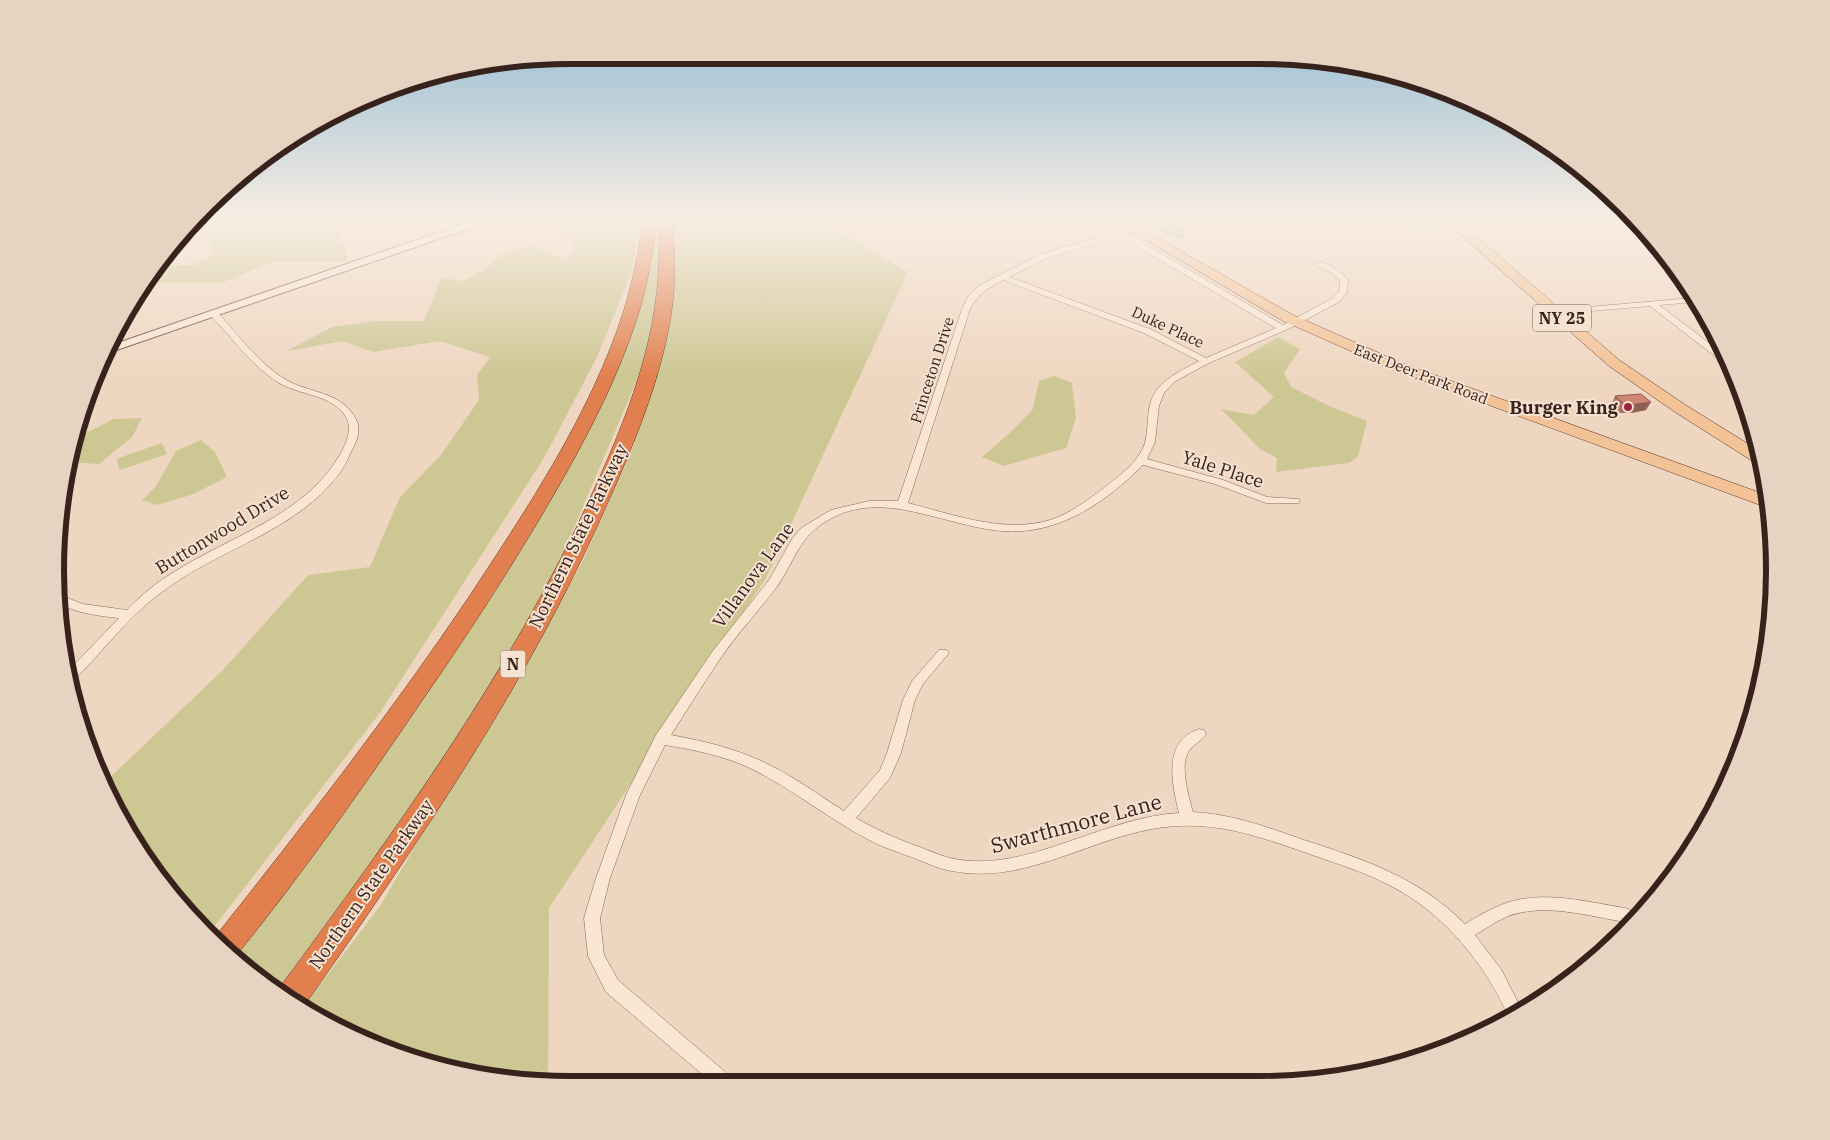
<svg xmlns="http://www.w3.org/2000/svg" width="1830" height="1140" font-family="'IBM Plex Serif',serif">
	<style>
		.green { fill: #cdc794 }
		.water { fill: #a3c1b1; stroke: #6a8f7d }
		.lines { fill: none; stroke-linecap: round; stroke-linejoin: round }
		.street-casing { stroke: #886758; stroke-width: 1 }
		.secondary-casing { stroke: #6a483b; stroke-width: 2 }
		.primary-casing { stroke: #55362c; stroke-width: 1 }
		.highway-casing { stroke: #55362c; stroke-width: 1 }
		.street { fill: #f9e6d3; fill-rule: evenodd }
		.secondary { fill: #f9e6d3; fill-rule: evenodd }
		.primary { fill: #f3c296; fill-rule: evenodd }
		.highway { fill: #e1804e; fill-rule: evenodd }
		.wall { fill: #b17365 }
		.shaded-wall { fill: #905e52 }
		.building { fill: #ce8675; stroke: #905e52 }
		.poi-dot { fill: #982640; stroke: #f6e2d0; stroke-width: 2 }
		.labels { text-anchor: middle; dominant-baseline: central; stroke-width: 4; stroke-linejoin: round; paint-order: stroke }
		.far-street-label { font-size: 15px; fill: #37231c; stroke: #f6e2d0 }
		.shield { fill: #f6e2d0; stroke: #705c52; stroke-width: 1 }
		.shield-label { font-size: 16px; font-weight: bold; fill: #37231c }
		.poi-label { font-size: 18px; font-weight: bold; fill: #37231c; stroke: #f6e2d0; text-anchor: end }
		.street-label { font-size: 18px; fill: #37231c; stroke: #f6e2d0 }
		.near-street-label { font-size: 21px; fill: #37231c; stroke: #f6e2d0 }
		.rim { fill: none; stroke: #37231c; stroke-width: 6 }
	</style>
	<rect width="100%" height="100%" fill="#efd6c0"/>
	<g class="green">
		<polygon points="195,219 336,219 348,261 271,262 222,283 161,283 141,285 156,266 193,265 213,255 211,240 198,240 183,247 182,251 174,245"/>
		<polygon points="584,219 640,219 632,271 597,357 544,458 379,714 210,932 161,883 108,798 103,784 223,670 308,575 370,567 400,497 441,455 479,400 477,375 490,357 440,341 373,352 343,341 287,351 332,327 376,321 424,321 441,278 463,281 487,268 502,254 532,245 566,260 576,249 563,231"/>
		<polygon points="655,219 659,219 660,224 662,277 648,354 550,584 485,694 406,815 277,990 257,979 228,950 341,802 593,412 653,240"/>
		<polygon points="672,219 818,219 908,272 766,578 549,908 548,1081 503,1081 373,1046 304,1006 380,906 582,563 633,447 664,348 674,247"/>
		<polygon points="1394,219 1437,219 1448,230 1408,231"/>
		<polygon points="1278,337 1300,349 1284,373 1291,387 1329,406 1367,421 1358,456 1349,463 1276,472 1277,458 1260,449 1221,409 1254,415 1274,397 1235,362"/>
		<polygon points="1054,376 1072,383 1076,418 1066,448 1004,466 982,457 1014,429 1033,409 1039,381"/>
		<polygon points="142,418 132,437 99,464 69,462 74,439 114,419"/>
		<polygon points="201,440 215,452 227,477 191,495 157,505 142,500 156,486 176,451"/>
		<polygon points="162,443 167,454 120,470 116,459"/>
	</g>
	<polygon class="water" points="1143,219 1173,219 1181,230 1184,239 1170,235"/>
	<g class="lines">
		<g class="street-casing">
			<g id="street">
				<path d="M1130 227 1137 229 1126 233 1283 325 1333 298 1339 291 1340 281 1332 273 1317 266V262C1329 262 1340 271 1348 280L1347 292 1339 302 1286 330 1209 363 1174 382 1164 393 1159 406 1155 442 1147 459 1223 480 1267 497 1299 499 1300 501 1299 503H1266L1215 484 1143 465C1103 505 1053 539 993 530 970 527 946 519 923 514 896 507 866 503 838 515 798 533 798 557 776 588 758 612 737 634 720 659 703 684 687 710 671 735 698 740 726 746 752 757 785 770 814 792 844 811L880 770 887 753 903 700 912 681 939 650H947L949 653 923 684 915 700 901 753 890 778 856 818C875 829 893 837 914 845 926 849 938 855 950 858 992 868 1036 853 1076 839 1109 828 1143 815 1179 813 1172 784 1162 741 1199 729L1204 730 1206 734C1202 741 1194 744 1189 751 1179 764 1189 798 1193 812 1232 814 1267 827 1304 840 1363 859 1420 878 1465 924 1478 916 1492 908 1506 903 1545 890 1587 902 1625 908L1630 910 1633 915 1630 920 1625 922C1588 916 1543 902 1506 917 1495 922 1485 929 1475 935L1501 969 1523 1012 1510 1019C1484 963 1446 915 1391 886 1363 871 1331 862 1301 851 1249 833 1207 819 1152 829 1085 841 1022 885 952 871 938 869 925 862 911 857 898 852 884 848 871 841 830 820 794 790 752 769 725 756 695 750 665 745L640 795 610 878 600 918 604 955 618 980 730 1076 732 1082 710 1081 606 992 588 956 584 918 596 878 626 795 656 735 712 652 769 580 792 539 801 528 831 510 869 501H898L962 309 969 295 980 285 1042 254ZM1119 236 1276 328 1206 358 1150 329 1009 277 1048 258ZM1003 280 1144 333 1199 361C1179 372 1153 382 1149 409 1147 419 1148 432 1145 443 1138 463 1121 474 1105 487 1088 500 1071 513 1050 520 1004 534 952 514 908 503L970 309C978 294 988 288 1003 280Z"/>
				<polygon points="1693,298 1697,300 1696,302 1659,305 1726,356 1729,364 1725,364 1650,306 1555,314 1551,312 1555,310"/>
				<path d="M212 313H218C240 337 262 368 292 383 315 393 343 394 356 419 362 431 356 443 350 454 347 461 344 468 339 474 295 533 214 550 158 595 126 619 102 653 73 681L70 683 67 672 119 618C98 616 76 613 57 603V594L83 604 127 610C141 595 157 582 174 572 232 535 305 516 341 453 348 440 353 426 344 414 329 394 299 395 279 383 253 367 233 339 212 317Z"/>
			</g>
		</g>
		<g class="secondary-casing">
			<polygon id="secondary" points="477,219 492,219 491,221 108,353 112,345"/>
		</g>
		<g class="primary-casing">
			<g id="primary">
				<polygon points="1110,219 1124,219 1293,315 1404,364 1769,496 1771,509 1394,370 1283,321"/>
				<polygon points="1443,219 1456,219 1619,360 1687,406 1758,450 1761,463 1754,462 1675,412 1609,366"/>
			</g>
		</g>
		<g class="highway-casing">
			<g id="highway">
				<path d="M643 219H657C653 250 648 282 639 312 616 385 579 452 540 518 503 580 464 640 423 699 364 786 301 876 235 957L215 937C303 826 390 714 469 597 528 507 591 414 624 310 633 280 639 250 643 219Z"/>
				<path d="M658 219H672C675 249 676 278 672 308 663 372 638 434 612 493 533 677 418 843 304 1006L278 991 280 987C396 830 512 671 593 492 634 402 666 319 658 219Z"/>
			</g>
		</g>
		<use href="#street" class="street"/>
		<use href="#secondary" class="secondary"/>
		<use href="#primary" class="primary"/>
		<use href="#highway" class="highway"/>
	</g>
	<polygon class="wall" points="1641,394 1646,410 1631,413 1620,413 1611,405 1615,396"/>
	<polygon class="shaded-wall" points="1651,402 1646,410 1631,413 1636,404"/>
	<polygon class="building" points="1641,394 1651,402 1636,404 1625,405 1615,396"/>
	<linearGradient id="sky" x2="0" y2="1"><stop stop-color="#8cb9d2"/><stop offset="0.58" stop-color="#f8ede3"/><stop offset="1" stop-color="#f8ede3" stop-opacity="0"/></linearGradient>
	<rect width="1830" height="378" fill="url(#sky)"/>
	<circle class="poi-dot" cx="1628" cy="407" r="5"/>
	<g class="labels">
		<g class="far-street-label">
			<text transform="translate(1168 327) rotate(25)">Duke Place</text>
			<text transform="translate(932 370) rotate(-72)">Princeton Drive</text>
			<text transform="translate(1421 374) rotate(21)">East Deer Park Road</text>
		</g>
		<g class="shield">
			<rect x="1533" y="304.5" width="58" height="27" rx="4"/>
			<rect x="500.5" y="650.5" width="25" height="27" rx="4"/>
		</g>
		<g class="shield-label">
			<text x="1562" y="318">NY 25</text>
			<text x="513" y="664">N</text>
		</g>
		<g class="poi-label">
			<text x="1618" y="407">Burger King</text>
		</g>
		<g class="street-label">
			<text transform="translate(1223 469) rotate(18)">Yale Place</text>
			<text transform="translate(222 530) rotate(-31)">Buttonwood Drive</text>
			<text transform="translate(578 536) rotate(-64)">Northern State Parkway</text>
			<text transform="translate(753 575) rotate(-54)">Villanova Lane</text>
			<text transform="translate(371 884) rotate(-55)">Northern State Parkway</text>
		</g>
		<g class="near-street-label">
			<text transform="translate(1076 823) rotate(-15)">Swarthmore Lane</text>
		</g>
	</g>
	<path d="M0 0H1830V1140H0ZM570 64H1260A506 506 0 0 1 1766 570V570A506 506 0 0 1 1260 1076H570A506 506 0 0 1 64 570V570A506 506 0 0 1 570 64Z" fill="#e7d3c2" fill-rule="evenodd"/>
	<path class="rim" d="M570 64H1260A506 506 0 0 1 1766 570V570A506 506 0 0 1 1260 1076H570A506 506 0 0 1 64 570V570A506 506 0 0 1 570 64Z"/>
</svg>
